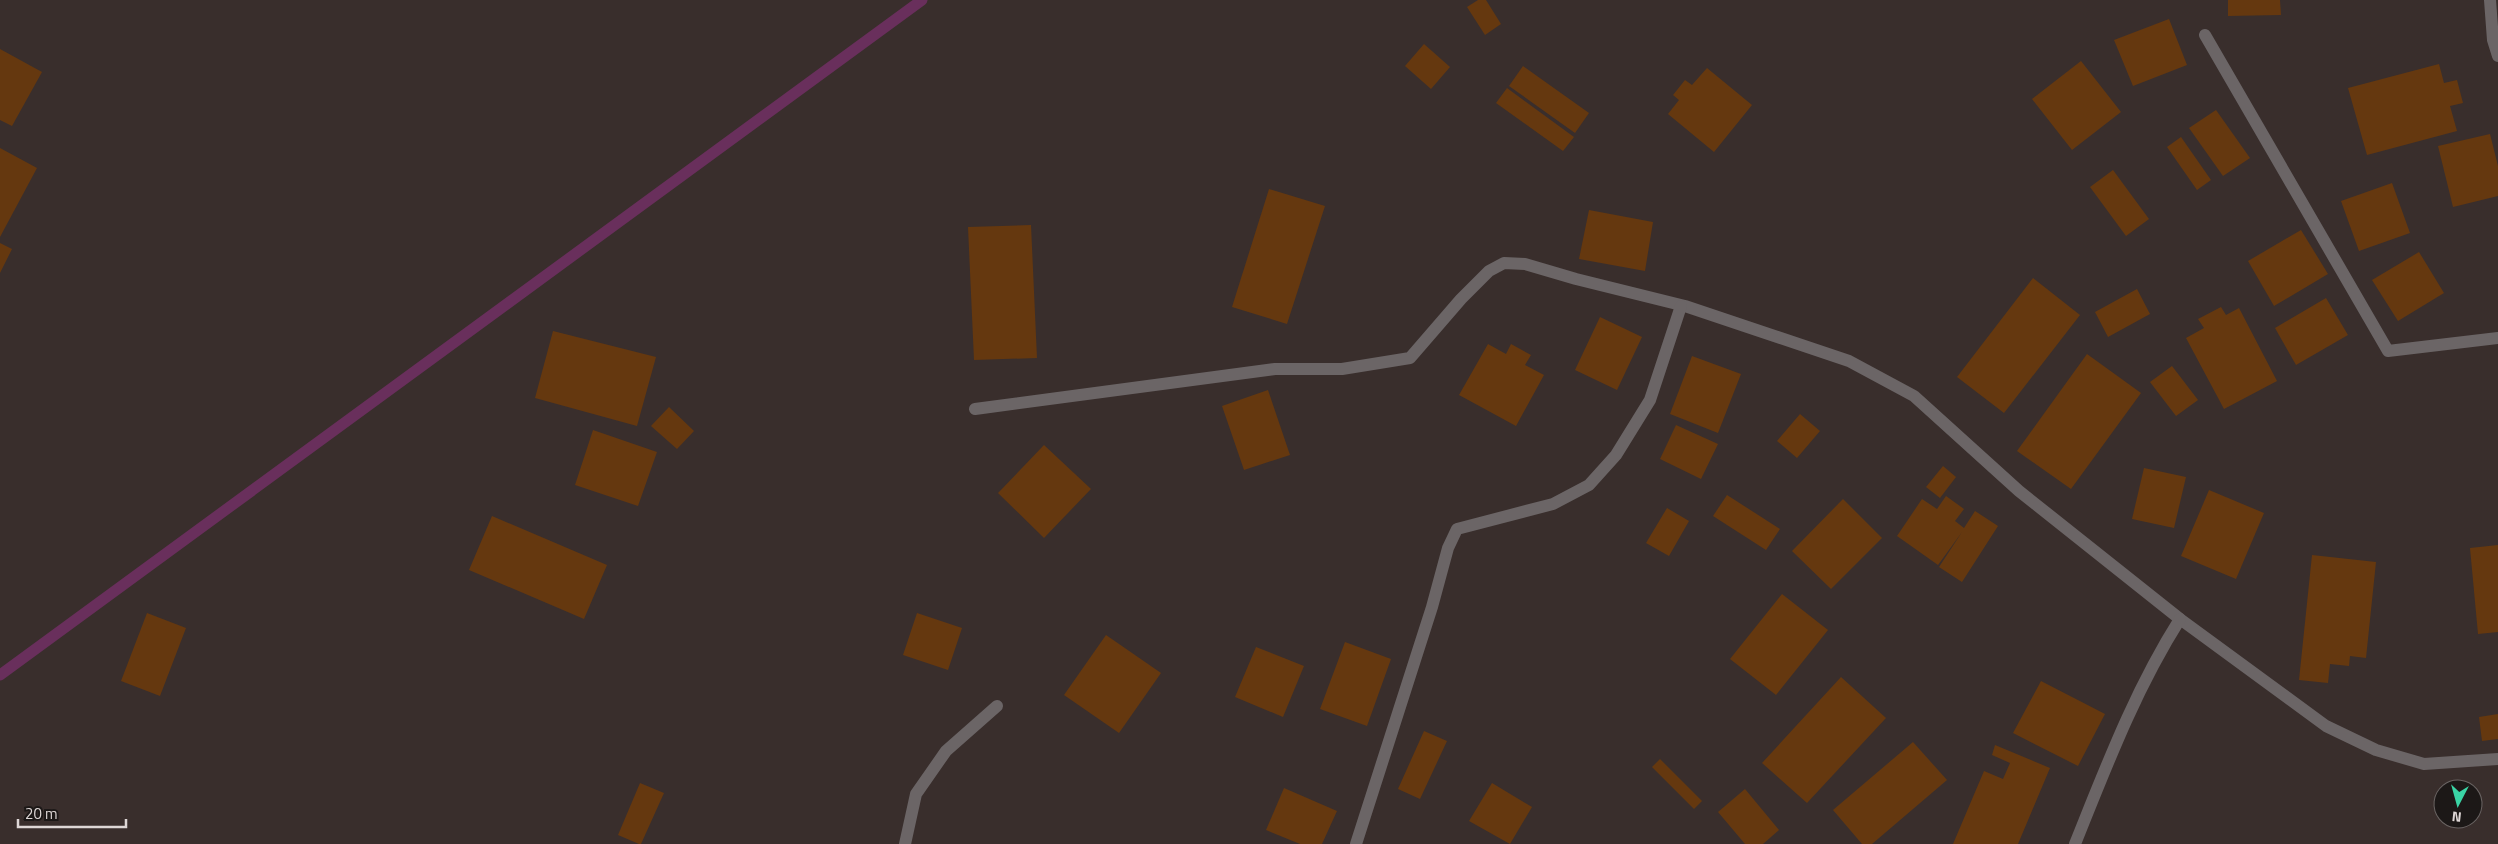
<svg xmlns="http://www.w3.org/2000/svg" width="2498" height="844" font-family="'Titillium Web',sans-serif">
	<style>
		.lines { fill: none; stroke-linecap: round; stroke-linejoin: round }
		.stream { stroke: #692f5c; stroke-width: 11 }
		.building { fill: #65380f }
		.minor { stroke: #6b6566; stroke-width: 12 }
	</style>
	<rect width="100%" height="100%" fill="#392e2c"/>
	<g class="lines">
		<polyline class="stream" points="0,675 922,0"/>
	</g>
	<g class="building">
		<polygon points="1478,0 1486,0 1501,24 1485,35 1467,7"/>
		<polygon points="2228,0 2280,0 2281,15 2228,16"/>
		<polygon points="2169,19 2187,65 2133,86 2114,40"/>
		<polygon points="1424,44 1450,67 1431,89 1405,66"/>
		<polygon points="0,49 42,72 12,126 0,120"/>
		<polygon points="2081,61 2121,112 2072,150 2032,99"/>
		<polygon points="2439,64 2444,83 2457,80 2463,103 2450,106 2457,131 2367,155 2348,88"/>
		<polygon points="1523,66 1589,113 1575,133 1509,86"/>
		<polygon points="1707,68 1752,105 1714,152 1668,114 1679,100 1673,95 1685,80 1692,85"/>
		<polygon points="1507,88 1574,137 1563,151 1496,103"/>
		<polygon points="2216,110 2250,158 2223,176 2189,128"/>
		<polygon points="2490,134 2498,166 2498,196 2453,207 2438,146"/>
		<polygon points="2181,137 2211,180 2197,190 2167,147"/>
		<polygon points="0,148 37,168 0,237"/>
		<polygon points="2113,170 2149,219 2126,236 2090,187"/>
		<polygon points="2392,183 2410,233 2359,251 2341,201"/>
		<polygon points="1269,189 1325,206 1287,324 1232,307"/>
		<polygon points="1589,210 1653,222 1645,271 1579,259"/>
		<polygon points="1031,225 1037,358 974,360 968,227"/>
		<polygon points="2301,230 2328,274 2274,306 2248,261"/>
		<polygon points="0,243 12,249 0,273"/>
		<polygon points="2419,252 2444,293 2398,321 2372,280"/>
		<polygon points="2033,278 2080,315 2004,413 1957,377"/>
		<polygon points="2137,289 2150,314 2108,337 2095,312"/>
		<polygon points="2326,298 2348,335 2296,365 2275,328"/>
		<polygon points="2221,307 2226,315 2239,308 2277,381 2224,409 2186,338 2204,328 2198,319"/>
		<polygon points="1600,317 1642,337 1617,390 1575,370"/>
		<polygon points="553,331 656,357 637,426 535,398"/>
		<polygon points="1488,344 1506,354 1511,344 1531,355 1525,365 1544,375 1516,426 1459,395"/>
		<polygon points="2087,354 2141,393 2071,489 2017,451"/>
		<polygon points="1692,356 1741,374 1718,433 1670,414"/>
		<polygon points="2172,366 2198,400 2176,416 2150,382"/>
		<polygon points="1268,390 1290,455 1244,470 1222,406"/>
		<polygon points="669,407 694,431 677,449 651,426"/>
		<polygon points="1800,414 1820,431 1797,458 1777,441"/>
		<polygon points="1676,425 1718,444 1701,479 1660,459"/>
		<polygon points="593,430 657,452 638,506 575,485"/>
		<polygon points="1044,445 1091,489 1044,538 998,493"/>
		<polygon points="1943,466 1956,477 1940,498 1926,487"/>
		<polygon points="2144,468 2186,477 2174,528 2132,519"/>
		<polygon points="2209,490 2264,513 2236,579 2181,556"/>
		<polygon points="1727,495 1780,529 1766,550 1713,516"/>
		<polygon points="1946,496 1964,509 1955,521 1964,528 1975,511 1998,526 1962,582 1939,567 1962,532 1938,565 1897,536 1922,499 1937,509"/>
		<polygon points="1843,499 1882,538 1831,589 1792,551"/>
		<polygon points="1667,508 1689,521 1669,556 1646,543"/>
		<polygon points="492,516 607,565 584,619 469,570"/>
		<polygon points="2498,545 2498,632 2478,634 2470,548"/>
		<polygon points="2312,555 2376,562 2366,658 2350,656 2349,666 2330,664 2328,683 2299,680"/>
		<polygon points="1782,594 1828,630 1776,695 1730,659"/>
		<polygon points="147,613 186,628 160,696 121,681"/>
		<polygon points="917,613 962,628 948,670 903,655"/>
		<polygon points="1106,635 1161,673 1119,733 1064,695"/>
		<polygon points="1345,642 1391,659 1367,726 1320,709"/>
		<polygon points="1256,647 1304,666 1283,717 1235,697"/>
		<polygon points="1841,677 1886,718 1807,803 1762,763"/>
		<polygon points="2041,681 2105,714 2078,766 2013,733"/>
		<polygon points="2498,714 2498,739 2482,741 2479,717"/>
		<polygon points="1424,731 1447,741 1420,799 1398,789"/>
		<polygon points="1913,742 1947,780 1872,844 1862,844 1833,810"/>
		<polygon points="1995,745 2050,768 2018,844 1953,844 1984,771 2003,779 2010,763 1992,755"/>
		<polygon points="1660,759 1702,801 1694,809 1652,767"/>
		<polygon points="640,783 664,793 641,844 639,844 618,835"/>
		<polygon points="1492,783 1532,807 1510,844 1469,821"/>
		<polygon points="1284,788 1337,811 1322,844 1300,844 1266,830"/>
		<polygon points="1745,789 1779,830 1763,844 1745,844 1718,812"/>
	</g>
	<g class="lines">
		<g class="minor">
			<polyline points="2490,0 2493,40 2498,56"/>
			<polyline points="2205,35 2388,351 2498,338"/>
			<polyline points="975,409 1275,369 1342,369 1410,358 1461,299 1489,271 1504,263 1525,264 1576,279 1685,306 1849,361 1914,396 2019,491 2180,619 2326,726 2376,750 2424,764 2498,759"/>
			<polyline points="905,844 916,794 946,751 997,706"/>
			<polyline points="1356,844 1432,607 1448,548 1457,529 1553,504 1589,485 1616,455 1650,400 1681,306"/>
			<path d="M2075 844C2106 767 2135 690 2180 619"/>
		</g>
	</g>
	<g transform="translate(2458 804) rotate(186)"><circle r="24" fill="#1c1817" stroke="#6a6463"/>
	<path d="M0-4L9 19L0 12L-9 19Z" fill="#3ad4a5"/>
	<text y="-8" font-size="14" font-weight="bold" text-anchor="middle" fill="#ded7d6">N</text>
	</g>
	<path d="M18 819v8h108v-8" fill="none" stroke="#ded7d6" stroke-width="2.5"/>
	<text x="25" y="819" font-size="15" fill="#ded7d6" stroke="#1c1817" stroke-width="4" paint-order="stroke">20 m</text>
</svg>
